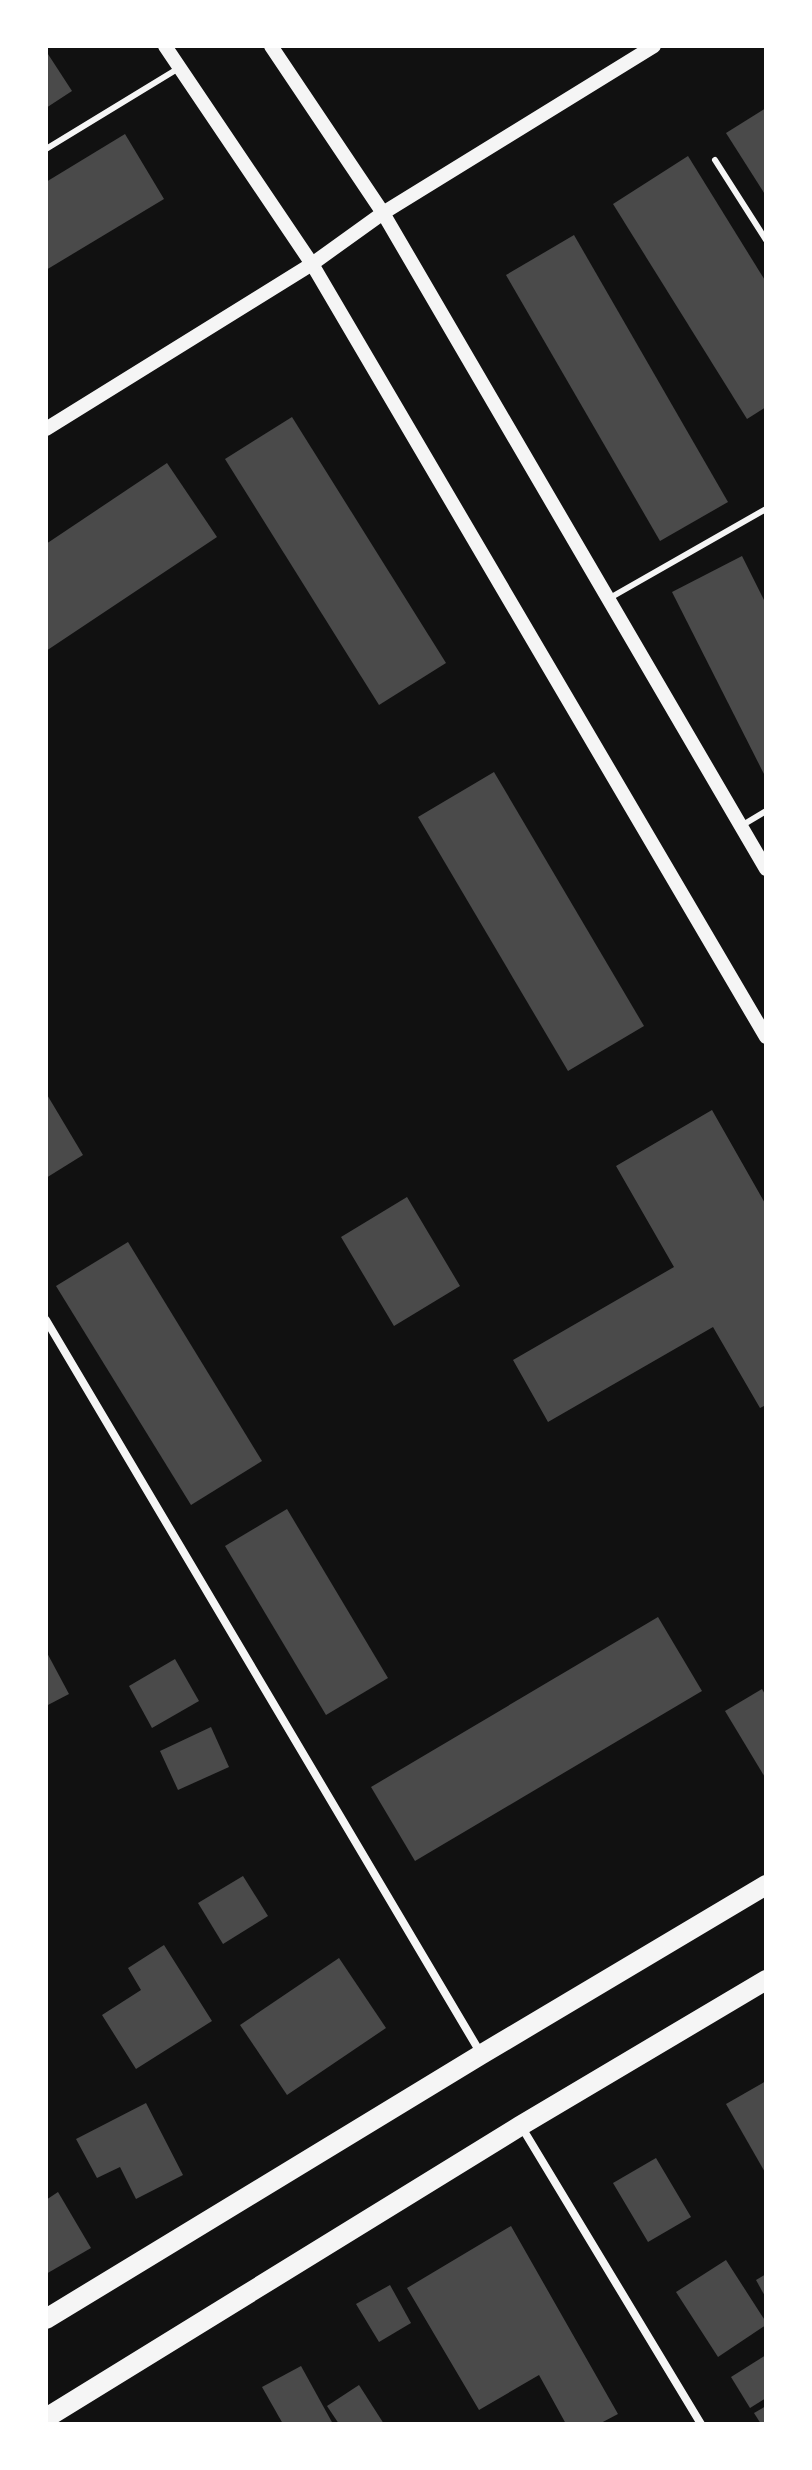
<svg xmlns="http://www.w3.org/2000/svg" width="812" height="2470" font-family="Roboto,sans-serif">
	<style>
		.building { fill: #4a4a4a }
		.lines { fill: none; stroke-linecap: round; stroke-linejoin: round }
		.service { stroke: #f5f5f5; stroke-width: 6 }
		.minor { stroke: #f5f5f5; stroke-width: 8 }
		.tertiary { stroke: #f5f5f5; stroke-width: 14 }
		.primary { stroke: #f5f5f5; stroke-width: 20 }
	</style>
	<rect width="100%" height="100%" fill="#111"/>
	<g class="building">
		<polygon points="46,51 72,91 46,108"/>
		<polygon points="766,108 766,196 726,133"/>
		<polygon points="125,134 164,199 46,270 46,182"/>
		<polygon points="688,156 766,282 766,407 747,419 613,204"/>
		<polygon points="574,235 728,502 660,541 506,275"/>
		<polygon points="292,417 446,663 379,705 225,459"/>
		<polygon points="167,463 217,537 46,651 46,544"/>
		<polygon points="742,556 766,604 766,778 672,592"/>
		<polygon points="494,772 644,1026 568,1071 418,817"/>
		<polygon points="46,1093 83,1155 46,1178"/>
		<polygon points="712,1110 766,1205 766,1405 760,1408 713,1327 548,1422 513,1360 674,1267 616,1166"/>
		<polygon points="407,1197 460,1286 394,1326 341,1237"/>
		<polygon points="128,1242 262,1461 191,1505 56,1286"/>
		<polygon points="287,1509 388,1678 326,1715 225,1546"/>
		<polygon points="658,1617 702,1691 415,1861 371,1787"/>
		<polygon points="46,1651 69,1694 46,1706"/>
		<polygon points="175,1659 199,1701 152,1728 129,1686"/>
		<polygon points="762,1689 766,1696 766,1779 725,1711"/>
		<polygon points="211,1727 229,1767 178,1790 160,1751"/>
		<polygon points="243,1876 268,1916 223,1944 198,1903"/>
		<polygon points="164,1945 212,2021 136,2069 102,2015 141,1990 128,1968"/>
		<polygon points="339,1958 386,2028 287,2095 240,2025"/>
		<polygon points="766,2081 766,2174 726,2104"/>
		<polygon points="146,2103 183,2175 136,2199 120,2167 97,2178 76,2139"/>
		<polygon points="656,2158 691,2217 648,2242 613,2183"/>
		<polygon points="58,2192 91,2248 46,2274 46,2200"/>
		<polygon points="511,2226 618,2414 599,2424 566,2424 539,2375 479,2410 407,2288"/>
		<polygon points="726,2260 766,2322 766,2325 718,2357 676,2292"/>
		<polygon points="766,2274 766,2298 756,2280"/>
		<polygon points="390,2285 411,2323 379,2342 356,2304"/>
		<polygon points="766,2355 766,2398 750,2408 731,2377"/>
		<polygon points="301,2366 333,2424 283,2424 262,2387"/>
		<polygon points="359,2385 384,2424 339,2424 327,2406"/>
		<polygon points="766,2406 766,2424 761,2424 754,2413"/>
	</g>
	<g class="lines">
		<g class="service">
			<polyline points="46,149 179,68"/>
			<polyline points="715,160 766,240"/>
			<polyline points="608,599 766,509"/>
			<polyline points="741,826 766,811"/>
		</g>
		<g class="minor">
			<polyline points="46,1320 480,2052"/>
			<polyline points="521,2126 701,2424"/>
		</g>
		<g class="tertiary">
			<polyline points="165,46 312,264 766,1037"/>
			<polyline points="271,46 383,213 766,869"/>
			<polyline points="46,429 312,264 383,213 654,46"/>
		</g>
		<g class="primary">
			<polyline points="46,2319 482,2054 766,1885"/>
			<polyline points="46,2418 520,2126 766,1980"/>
		</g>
	</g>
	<rect width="812" height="2470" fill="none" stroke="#ffffff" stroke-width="96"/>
</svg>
